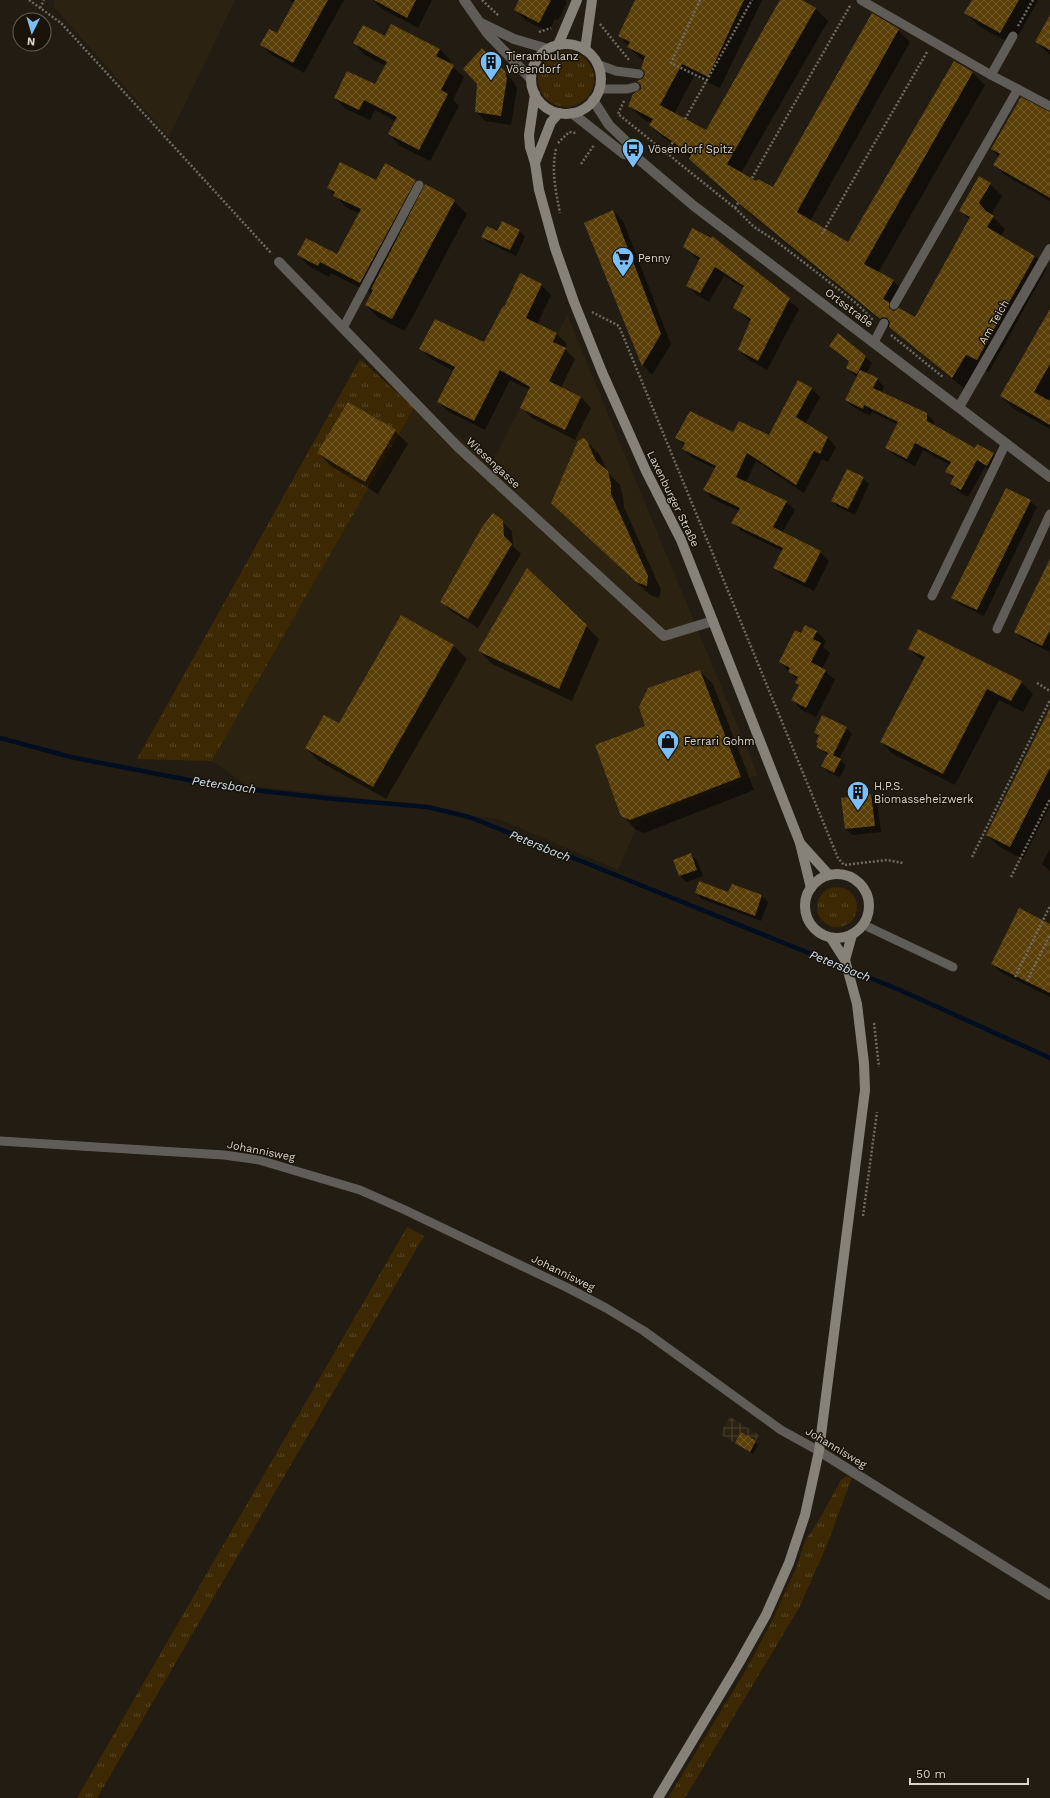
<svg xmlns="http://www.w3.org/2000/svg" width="1050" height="1798" font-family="'Work Sans',sans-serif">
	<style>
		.built { fill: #2c2212 }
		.industrial { fill: url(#industrial-grid) }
		.grass { fill: url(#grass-tufts) }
		.shadow { fill: #0007 }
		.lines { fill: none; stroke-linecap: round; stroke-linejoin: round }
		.stream { stroke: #000e21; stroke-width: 4.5 }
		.building { fill: url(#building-cross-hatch) }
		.path { stroke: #706b62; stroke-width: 2.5; stroke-dasharray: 2 2; stroke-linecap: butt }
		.service { stroke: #605d58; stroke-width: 9 }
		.minor { stroke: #605d58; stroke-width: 10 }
		.tertiary { stroke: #605d58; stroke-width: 10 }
		.secondary { stroke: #878279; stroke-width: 10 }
		.labels { text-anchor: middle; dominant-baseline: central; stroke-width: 3; stroke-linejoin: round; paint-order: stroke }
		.poi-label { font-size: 11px; fill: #d9d4ce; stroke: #191309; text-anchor: start }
		.street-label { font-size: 11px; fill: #d9d4ce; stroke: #191309 }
		.water-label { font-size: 12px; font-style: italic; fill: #cde0f1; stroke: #191309 }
	</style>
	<defs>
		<pattern id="industrial-grid" width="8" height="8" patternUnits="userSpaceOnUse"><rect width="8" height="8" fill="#2c2212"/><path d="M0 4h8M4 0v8" fill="none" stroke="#4a4133"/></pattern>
		<pattern id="grass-tufts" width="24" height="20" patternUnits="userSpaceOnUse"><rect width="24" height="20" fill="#3c2904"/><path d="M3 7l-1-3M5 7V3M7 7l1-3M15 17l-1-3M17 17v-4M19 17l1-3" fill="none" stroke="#584727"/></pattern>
		<pattern id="building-cross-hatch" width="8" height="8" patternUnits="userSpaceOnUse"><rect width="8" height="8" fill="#5a3f08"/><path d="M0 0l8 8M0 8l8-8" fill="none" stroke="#715a2b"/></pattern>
	</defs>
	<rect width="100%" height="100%" fill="#221c12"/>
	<g class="built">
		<polygon points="54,0 235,0 169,137 54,7"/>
		<polygon points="567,315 758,775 639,821 618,870 501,820 337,795 248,786 212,761 414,408 450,447 457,435 490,467"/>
	</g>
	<polygon class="industrial" points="730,1417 759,1435 750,1452 720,1434"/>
	<g class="grass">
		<circle cx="566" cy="79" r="28"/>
		<polygon points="360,359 414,408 212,761 137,759"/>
		<circle cx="837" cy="907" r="20"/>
		<polygon points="407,1227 424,1236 97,1798 77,1798"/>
		<polygon points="847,1476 852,1477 827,1545 799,1608 685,1798 668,1798 747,1668 773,1619 797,1566 805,1541 819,1520 841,1480"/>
	</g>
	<g class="shadow">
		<polygon points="290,0 344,0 304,73 272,55 261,45 277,35 294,3"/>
		<polygon points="373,0 432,0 418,28 381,8"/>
		<polygon points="521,0 565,0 567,2 558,20 555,19 549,32 525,20 516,10"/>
		<polygon points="636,0 762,0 720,88 694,76 674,114 706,131 781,0 800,0 816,9 828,21 741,173 757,182 773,188 898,30 910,42 810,221 849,243 955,62 973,73 985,85 878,273 893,281 905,293 894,312 915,319 970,220 960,210 990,184 1002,196 991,215 1005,229 1001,236 1035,256 1047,268 989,372 979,366 965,389 755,218 702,171 690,159 691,158 663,137 650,125 651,123 642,118 630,106 642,90 642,80 646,75 644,61 628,47 629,46 619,36"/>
		<polygon points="973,0 1038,0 1013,45 979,26 966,13"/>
		<polygon points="1050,17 1050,55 1036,42"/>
		<polygon points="385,37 440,49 451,61 449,64 464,77 453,100 459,106 430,161 400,146 389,134 396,121 375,110 370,120 346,109 335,98 376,86 386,66 365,55 354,43"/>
		<polygon points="482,49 514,82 517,89 511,125 485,121 476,111"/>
		<polygon points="1050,114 1050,201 1005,175 995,165 999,157 992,149"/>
		<polygon points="415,181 424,189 454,201 467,214 405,331 379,318 366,305 372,294 331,273 329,277 309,266 298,255 337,256 360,214 346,207 328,188 376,182"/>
		<polygon points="613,211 623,221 671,344 652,375 643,365 585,224"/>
		<polygon points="519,230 525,237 516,256 489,243 483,237"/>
		<polygon points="712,237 799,309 767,370 748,359 739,350 751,322 734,308 744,288 724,276 709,302 697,295 688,286 700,261 684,247"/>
		<polygon points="541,285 551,295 537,324 557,334 567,344 565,349 575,359 561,388 581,397 591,408 575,440 532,418 521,407 530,390 510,380 485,430 449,412 438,402 454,371 431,359 421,349 485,343 505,308"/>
		<polygon points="1050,311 1050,397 1048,401 1050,403 1050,429 1013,408 1001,396"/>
		<polygon points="830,346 865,357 872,363 866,374 877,379 884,387 881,393 926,414 934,421 934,426 975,449 993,454 1001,461 994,472 985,467 968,497 958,491 951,484 954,479 947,472 950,465 923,450 915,466 894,455 887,448 898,425 872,412 870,416 853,407 846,400 857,377 847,368 850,362"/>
		<polygon points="812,389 820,397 805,424 828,438 836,447 828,462 822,459 804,493 756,461 746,482 786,502 795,510 782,533 820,552 829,561 814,591 783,576 775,568 782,551 741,531 733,523 739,511 713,499 704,490 716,469 691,457 683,449 685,446 676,438 734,434 769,437"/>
		<polygon points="395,431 408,444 378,494 331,466 318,453"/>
		<polygon points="587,442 600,455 608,473 620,485 623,497 624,507 661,590 659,598 650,595 566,516"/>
		<polygon points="863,478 869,484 855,515 838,507 832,501"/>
		<polygon points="1030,501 1037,507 984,616 959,604 952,598"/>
		<polygon points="502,521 512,531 513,546 521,554 478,628 451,611 441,601"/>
		<polygon points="1050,561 1050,649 1049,652 1022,638 1015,632"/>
		<polygon points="401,616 454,646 467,659 386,799 319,761 306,748 339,725"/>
		<polygon points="586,626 599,639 572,701 492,664 479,651"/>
		<polygon points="816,631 826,641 823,647 830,653 822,669 835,680 816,717 802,710 792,700 799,687 796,683 797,680 780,662 801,634"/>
		<polygon points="910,649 1021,682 1033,694 1023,712 999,700 955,785 893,754 881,742 923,661"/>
		<polygon points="700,671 713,684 754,790 644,833 635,829 622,815 647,727"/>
		<polygon points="1050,711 1050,806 1023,859 1000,847 987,835"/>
		<polygon points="846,728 852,734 839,759 846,765 840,777 828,772 823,766 828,755 818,747 819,744 817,742 820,737 815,732"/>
		<polygon points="871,795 877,802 881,832 852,835 846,829"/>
		<polygon points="1050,849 1050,871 1042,864"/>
		<polygon points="690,854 697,860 703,876 686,882 680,876 674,860"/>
		<polygon points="732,885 762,896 768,902 761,921 702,899 696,893 729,893"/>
		<polygon points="1050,925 1050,997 1002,973 992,964"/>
		<polygon points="736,1442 755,1442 758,1445 753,1454"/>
	</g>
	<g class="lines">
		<polyline class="stream" points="0,738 71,757 219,786 334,799 428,807 469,817 586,863 900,990 1050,1058"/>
	</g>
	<g class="building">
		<polygon points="295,0 328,0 293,63 260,45 269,29 277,33"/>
		<polygon points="374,0 416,0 407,18"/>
		<polygon points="519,0 551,0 539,23 514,10"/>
		<polygon points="635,0 744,0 708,77 682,64 660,105 706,130 780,0 802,0 816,8 727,164 756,181 758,179 773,187 872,13 899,29 797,212 848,242 954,61 973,72 864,264 894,280 883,299 889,302 889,308 894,311 899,308 915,317 970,217 959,211 979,176 991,183 979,203 986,211 994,216 987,227 1035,256 977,360 966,355 952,378 889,327 890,322 887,318 883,317 880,319 742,206 689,159 691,155 649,125 653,119 628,106 633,94 641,89 641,85 637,81 642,79 645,75 644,71 641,68 645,56 627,47 630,42 618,36"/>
		<polygon points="972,0 1019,0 1000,33 964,13"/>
		<polygon points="1050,15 1050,50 1035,42"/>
		<polygon points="391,24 440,49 436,56 454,65 441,90 448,94 419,150 388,134 397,117 364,100 359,110 334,98 347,71 375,84 387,62 353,43 363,25 385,36"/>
		<polygon points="482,48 505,71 507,79 501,116 475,112 477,84 463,69"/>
		<polygon points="1021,97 1050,112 1050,198 993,165 1000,154 991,149"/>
		<polygon points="340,162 376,180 385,163 416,180 360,283 320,262 318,266 297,255 306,238 337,254 361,209 333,196 335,192 327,188"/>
		<polygon points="425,184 455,200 392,319 365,305 373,290 371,289"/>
		<polygon points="613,210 661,334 642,366 584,223"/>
		<polygon points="502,221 520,230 510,250 481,237 487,226 497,231"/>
		<polygon points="692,228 711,238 712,236 790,298 758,361 738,350 751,319 733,308 744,286 715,267 700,293 686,286 700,258 683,247"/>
		<polygon points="520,273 542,284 526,318 557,333 553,342 566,348 549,381 581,397 565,430 520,408 530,387 500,370 474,421 437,402 455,367 419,349 435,319 484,342 503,306 504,307"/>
		<polygon points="1050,309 1050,364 1034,392 1050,401 1050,425 1000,396"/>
		<polygon points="838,333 866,356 857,374 846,368 849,361 829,346"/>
		<polygon points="860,370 878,378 873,388 927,413 927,421 975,448 977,444 994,453 987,466 977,460 961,490 950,484 954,476 945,472 951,462 915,443 907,459 885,448 898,422 864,405 863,409 845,400"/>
		<polygon points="798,380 812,388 796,417 828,437 820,454 814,451 796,485 747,453 736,477 787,501 773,527 821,551 805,583 773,568 783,548 731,523 740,508 703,490 716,466 682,449 685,443 675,438 690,411 733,432 739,421 769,435"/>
		<polygon points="348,402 396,430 365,482 317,453"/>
		<polygon points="583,438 587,441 596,461 608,471 611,484 611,494 648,576 647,586 636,582 551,503 578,441"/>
		<polygon points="847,469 864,477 848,509 831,501"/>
		<polygon points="1006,488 1031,500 977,610 951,598"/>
		<polygon points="493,513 503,520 504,536 512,544 468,619 440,602 482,527"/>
		<polygon points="1050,559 1050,630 1042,646 1014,632"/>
		<polygon points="527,568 587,625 559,689 478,651"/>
		<polygon points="401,615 454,645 373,787 305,748 324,715 339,723"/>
		<polygon points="805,625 817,631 813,639 821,643 811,662 826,670 806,708 791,700 799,685 795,683 798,677 788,672 790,668 779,662 795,630 801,633"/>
		<polygon points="918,629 1022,681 1011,701 987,689 943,774 880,742 925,657 908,649"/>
		<polygon points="700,670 741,777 630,820 621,816 595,745 645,726 639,707 648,688"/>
		<polygon points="1050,708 1050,768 1010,847 986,835"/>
		<polygon points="822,715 847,727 833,755 841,759 834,773 821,766 828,753 816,747 818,743 816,742 819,735 814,733"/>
		<polygon points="871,794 875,826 845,829 841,798"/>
		<polygon points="691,853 697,870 679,876 673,860"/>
		<polygon points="699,881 728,892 732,884 762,895 755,916 695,893"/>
		<polygon points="1019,908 1050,924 1050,993 991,964"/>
		<polygon points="741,1432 756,1441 750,1452 735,1443"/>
	</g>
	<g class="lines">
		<g class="path">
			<polyline points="29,0 61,23 272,254"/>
			<polyline points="482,0 499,16"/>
			<polyline points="700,0 671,63 708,81"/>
			<polyline points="40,8 44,0"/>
			<polyline points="600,24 629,60"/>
			<polyline points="1018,26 1033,0"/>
			<polyline points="539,32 551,28"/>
			<polyline points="624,101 618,114 735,208 754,227 773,239 806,264 856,303 873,320"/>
			<polyline points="685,119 752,0"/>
			<polyline points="558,143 569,132 576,133"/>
			<path d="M556 149C551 171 556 192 560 213"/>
			<polyline points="665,154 673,142"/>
			<polyline points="581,164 594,145"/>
			<polyline points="752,178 851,4"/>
			<polyline points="735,208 738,203"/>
			<polyline points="822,234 927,52"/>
			<polyline points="592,312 619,326 838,858 844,865 887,860 903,863"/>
			<polyline points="891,335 943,377"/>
			<polyline points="1037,683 1050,691"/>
			<polyline points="972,857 1050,700"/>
			<polyline points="1011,877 1050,799"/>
			<polyline points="1015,977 1050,906"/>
			<polyline points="1027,981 1050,935"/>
			<polyline points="874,1023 879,1067"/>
			<polyline points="863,1216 877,1112"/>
		</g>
		<g class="service">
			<polyline points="861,0 991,75 1050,106"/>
			<polyline points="597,64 616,71 639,74"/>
			<polyline points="991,75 1013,36"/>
			<polyline points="599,89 627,89 635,87"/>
			<polyline points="894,305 1018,89"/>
			<polyline points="343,328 419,185"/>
			<polyline points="874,342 884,323"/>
			<polyline points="932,596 1006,443"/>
			<polyline points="997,629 1050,514"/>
			<polyline points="864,925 953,967"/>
			<polyline points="0,1141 224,1155 259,1160 360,1190 405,1210 568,1288 606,1308 644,1331 781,1430 819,1451"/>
		</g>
		<g class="minor">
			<polyline points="279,262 458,447 664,636 713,621"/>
			<polyline points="959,407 1050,249"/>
			<polyline points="819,1451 1050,1595"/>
		</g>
		<g class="tertiary">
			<polyline points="464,0 487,33 531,79"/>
			<polyline points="481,23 514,39 548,49"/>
			<polyline points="593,100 609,125 630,145 636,157 694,206 1050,477"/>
			<polyline points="572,113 624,154 636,157"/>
		</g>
		<g class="secondary">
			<circle cx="566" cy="79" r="35"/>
			<polyline points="558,45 577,0"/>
			<polyline points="585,50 592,0"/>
			<polyline points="535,94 529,135 530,147 535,163 539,190 555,248 574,302 602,372 646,471 681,540 800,843 811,888"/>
			<polyline points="535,163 551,122 559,113"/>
			<polyline points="800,843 829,875"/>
			<circle cx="837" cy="906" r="32"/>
			<polyline points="845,960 852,935"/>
			<polyline points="658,1798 739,1663 766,1615 789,1563 805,1515 819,1451 865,1090 864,1063 857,1004 845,960 831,938"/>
		</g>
	</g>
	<defs>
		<g id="building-pin" transform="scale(1.15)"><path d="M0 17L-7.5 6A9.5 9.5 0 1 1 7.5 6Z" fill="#7abff8" stroke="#191309"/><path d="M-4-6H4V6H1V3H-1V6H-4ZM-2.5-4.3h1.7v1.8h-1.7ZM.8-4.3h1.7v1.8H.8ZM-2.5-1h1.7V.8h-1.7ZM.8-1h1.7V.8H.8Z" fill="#111"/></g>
		<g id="bus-pin" transform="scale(1.15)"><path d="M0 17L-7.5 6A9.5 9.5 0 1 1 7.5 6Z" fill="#7abff8" stroke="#191309"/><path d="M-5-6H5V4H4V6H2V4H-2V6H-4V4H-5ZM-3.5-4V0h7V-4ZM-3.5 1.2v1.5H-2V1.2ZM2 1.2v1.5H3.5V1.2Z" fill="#111"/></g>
		<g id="supermarket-pin" transform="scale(1.15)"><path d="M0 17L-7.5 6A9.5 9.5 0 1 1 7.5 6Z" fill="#7abff8" stroke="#191309"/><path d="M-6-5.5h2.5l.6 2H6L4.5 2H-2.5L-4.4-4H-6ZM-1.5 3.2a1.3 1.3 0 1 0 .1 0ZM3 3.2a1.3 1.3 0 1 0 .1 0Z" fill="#111"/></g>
		<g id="shop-pin" transform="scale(1.15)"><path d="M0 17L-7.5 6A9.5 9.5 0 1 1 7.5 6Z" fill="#7abff8" stroke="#191309"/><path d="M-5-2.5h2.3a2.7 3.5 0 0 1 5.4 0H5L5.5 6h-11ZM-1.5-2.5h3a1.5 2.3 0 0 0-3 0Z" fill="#111"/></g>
	</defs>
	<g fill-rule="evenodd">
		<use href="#building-pin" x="491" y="62"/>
		<use href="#bus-pin" x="633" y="149"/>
		<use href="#supermarket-pin" x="623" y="258"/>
		<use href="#shop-pin" x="668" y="741"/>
		<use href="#building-pin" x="858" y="792"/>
	</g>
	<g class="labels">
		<g class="poi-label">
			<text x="506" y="56">Tierambulanz<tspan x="506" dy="13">Vösendorf</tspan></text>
			<text x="648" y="149">Vösendorf Spitz</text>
			<text x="638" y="258">Penny</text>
			<text x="684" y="741">Ferrari Gohm</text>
			<text x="874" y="786">H.P.S.<tspan x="874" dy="13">Biomasseheizwerk</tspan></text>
		</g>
		<g class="street-label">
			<text transform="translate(849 308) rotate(37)">Ortsstraße</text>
			<text transform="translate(994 322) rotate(-60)">Am Teich</text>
			<text transform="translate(493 463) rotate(43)">Wiesengasse</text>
			<text transform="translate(673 499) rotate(64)">Laxenburger Straße</text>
			<text transform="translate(261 1151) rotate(11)">Johannisweg</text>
			<text transform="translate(563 1273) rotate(26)">Johannisweg</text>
			<text transform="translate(836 1448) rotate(31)">Johannisweg</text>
		</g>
		<g class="water-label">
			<text transform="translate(224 785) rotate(8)">Petersbach</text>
			<text transform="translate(540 846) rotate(22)">Petersbach</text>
			<text transform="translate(840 966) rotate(22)">Petersbach</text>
		</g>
	</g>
	<g transform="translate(32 32) rotate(185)"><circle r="19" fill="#191309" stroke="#666058"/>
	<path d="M0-3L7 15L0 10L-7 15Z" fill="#7abff8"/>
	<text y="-6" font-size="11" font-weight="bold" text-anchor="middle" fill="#d9d4ce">N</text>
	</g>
	<path d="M910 1778v6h118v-6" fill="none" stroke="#d9d4ce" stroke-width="2"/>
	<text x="916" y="1778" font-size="12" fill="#d9d4ce" stroke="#191309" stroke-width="3" paint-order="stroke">50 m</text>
</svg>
